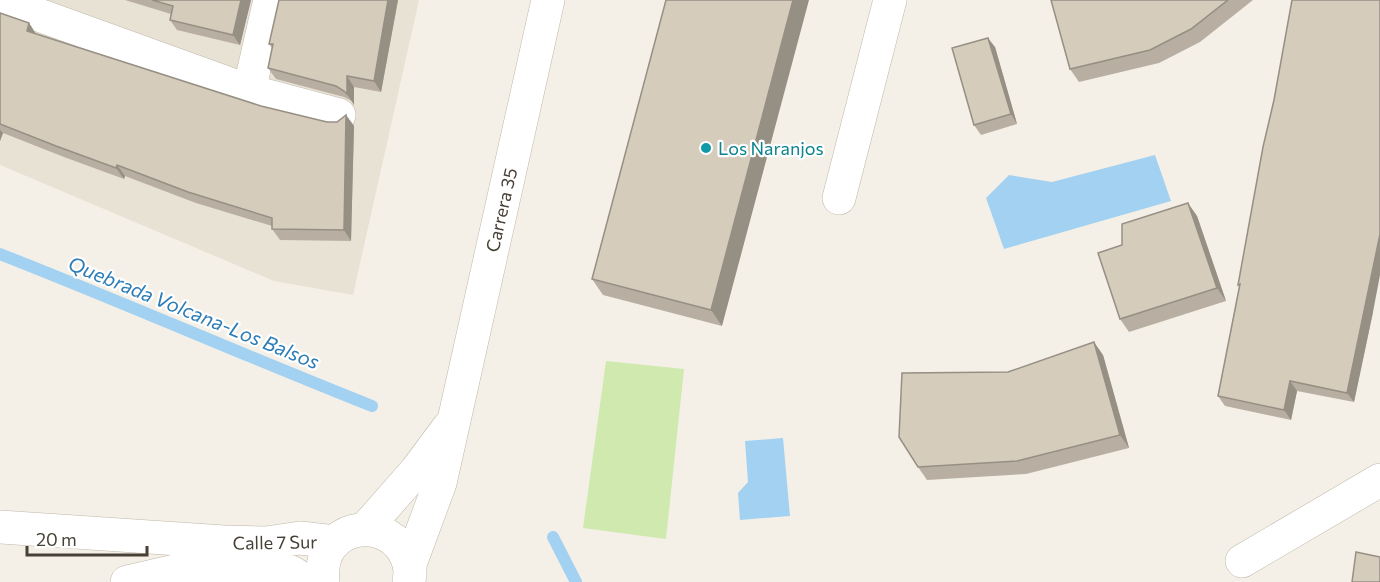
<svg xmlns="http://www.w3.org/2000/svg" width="1380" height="582" font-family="Commissioner,sans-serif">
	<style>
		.residential { fill: #e8e2d5 }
		.green { fill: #cfe9af }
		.water { fill: #a2d1f2 }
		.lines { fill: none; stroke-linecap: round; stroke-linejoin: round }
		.stream { stroke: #a2d1f2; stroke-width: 12 }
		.minor-casing { stroke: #c0b8a9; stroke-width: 34 }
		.minor { stroke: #fff; stroke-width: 33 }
		.wall { fill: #b8afa2 }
		.shaded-wall { fill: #968f84 }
		.building { fill: #d6ccbc; stroke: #968f84; stroke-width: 1.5 }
		.culture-dot { fill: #0f9aa8; stroke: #fff; stroke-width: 2 }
		.labels { text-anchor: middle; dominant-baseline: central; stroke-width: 4.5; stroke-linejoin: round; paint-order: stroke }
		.culture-label { font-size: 18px; fill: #0d838f; stroke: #fff; text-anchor: start }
		.street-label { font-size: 18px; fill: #474036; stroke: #fff }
		.water-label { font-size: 20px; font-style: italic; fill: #2c7cb6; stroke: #fff }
	</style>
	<rect width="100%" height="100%" fill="#f4f0e7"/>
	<polygon class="residential" points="0,0 419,0 353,295 274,281 0,165"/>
	<polygon class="green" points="606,361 684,369 666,539 583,528"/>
	<g class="water">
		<polygon points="1155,155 1171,201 1004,249 986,198 1009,175 1052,182"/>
		<polygon points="783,438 790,516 740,520 738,493 748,482 745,441"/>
	</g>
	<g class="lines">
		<g class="stream">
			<path d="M0 254C125 303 248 357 372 406"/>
			<polyline points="553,537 576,582"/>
		</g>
		<g class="minor-casing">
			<g id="minor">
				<polyline points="0,1 249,91 339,115"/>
				<polyline points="249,91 270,0"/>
				<polyline points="839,198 890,0"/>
				<polyline points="0,527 224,542 266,543 300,538 335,542"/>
				<polyline points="365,529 416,471 448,428"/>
				<polyline points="1242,561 1380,480"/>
				<polyline points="410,564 440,483 548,0"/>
				<polyline points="127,582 192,567 259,567 291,572 307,582"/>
				<path d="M323 582C323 578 322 572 323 568 327 522 390 516 407 558 410 565 411 572 409 580"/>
			</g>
		</g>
		<use href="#minor" class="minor"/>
	</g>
	<g class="wall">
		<polygon points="125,0 251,0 240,45 177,30 170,20 171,14"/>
		<polygon points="279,0 398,0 381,92 354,87 354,105 352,101 344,97 276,79 268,68 272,48 269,44"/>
		<polygon points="666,0 722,326 603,295 592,279"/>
		<polygon points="1051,0 1253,0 1200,42 1159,63 1079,82 1070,69"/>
		<polygon points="0,13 29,23 36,34 261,106 327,122 337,122 346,115 354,126 351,241 280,240 272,229 272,226 196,203 125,176 124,179 64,157 3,133 0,141"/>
		<polygon points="995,47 1017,124 981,135 974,125"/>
		<polygon points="1263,147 1373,312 1354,402 1297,391 1291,420 1225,406 1218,396 1239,287 1238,285"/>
		<polygon points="1197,216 1226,301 1129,332 1120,319"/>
		<polygon points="1103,355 1129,448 1026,474 927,480 918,467 1008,372"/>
	</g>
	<g class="shaded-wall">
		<polygon points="241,0 251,0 240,45 233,35"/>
		<polygon points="388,0 398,0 381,92 374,81"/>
		<polygon points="793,0 809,0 722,326 711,310"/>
		<polygon points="29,23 36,34 27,31"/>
		<polygon points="988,38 995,47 1017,124 1011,114"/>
		<polygon points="347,76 354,87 354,105 347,94"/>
		<polygon points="346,115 354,126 351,241 344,230"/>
		<polygon points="0,130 3,133 0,141"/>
		<polygon points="117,165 125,176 124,179 116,168"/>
		<polygon points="1188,203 1197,216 1226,301 1217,288"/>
		<polygon points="1380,234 1380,275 1373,312 1354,402 1347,393"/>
		<polygon points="1094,342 1103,355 1129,448 1120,435"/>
		<polygon points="1290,381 1297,391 1291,420 1284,410"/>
	</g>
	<g class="building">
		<polygon points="152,0 241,0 233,35 170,20 173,6"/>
		<polygon points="279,0 388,0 374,81 347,76 347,94 344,91 336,86 268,68 273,44 269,44"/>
		<polygon points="666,0 793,0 711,310 592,279"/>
		<polygon points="1051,0 1228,0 1191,29 1150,50 1070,69"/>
		<polygon points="1292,0 1380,0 1380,234 1347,393 1290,381 1284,410 1218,396 1240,284 1238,285 1263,147 1274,100"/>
		<polygon points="0,13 29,23 27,31 261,106 327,122 337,122 346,115 344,230 272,229 272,218 188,192 117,165 116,168 56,146 0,124"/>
		<polygon points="988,38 1011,114 974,125 952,48"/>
		<polygon points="1188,203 1217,288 1120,319 1098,253 1122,245 1122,224"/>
		<polygon points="1094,342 1120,435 1017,461 918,467 899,437 902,373 1008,372"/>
		<polygon points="1356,552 1380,557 1380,582 1352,582"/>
	</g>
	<circle class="culture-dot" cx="706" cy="148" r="6"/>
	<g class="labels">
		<g class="culture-label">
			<text x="718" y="148">Los Naranjos</text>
		</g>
		<g class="street-label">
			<text transform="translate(501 210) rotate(-77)">Carrera 35</text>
			<text transform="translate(275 542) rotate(-1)">Calle 7 Sur</text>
		</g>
		<g class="water-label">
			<text transform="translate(194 312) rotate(22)">Quebrada Volcana-Los Balsos</text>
		</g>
	</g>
	<path d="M27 546v9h120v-9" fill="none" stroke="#474036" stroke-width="3"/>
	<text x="36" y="546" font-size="18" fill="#474036" stroke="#ffffff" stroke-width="4.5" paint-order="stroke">20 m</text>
</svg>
